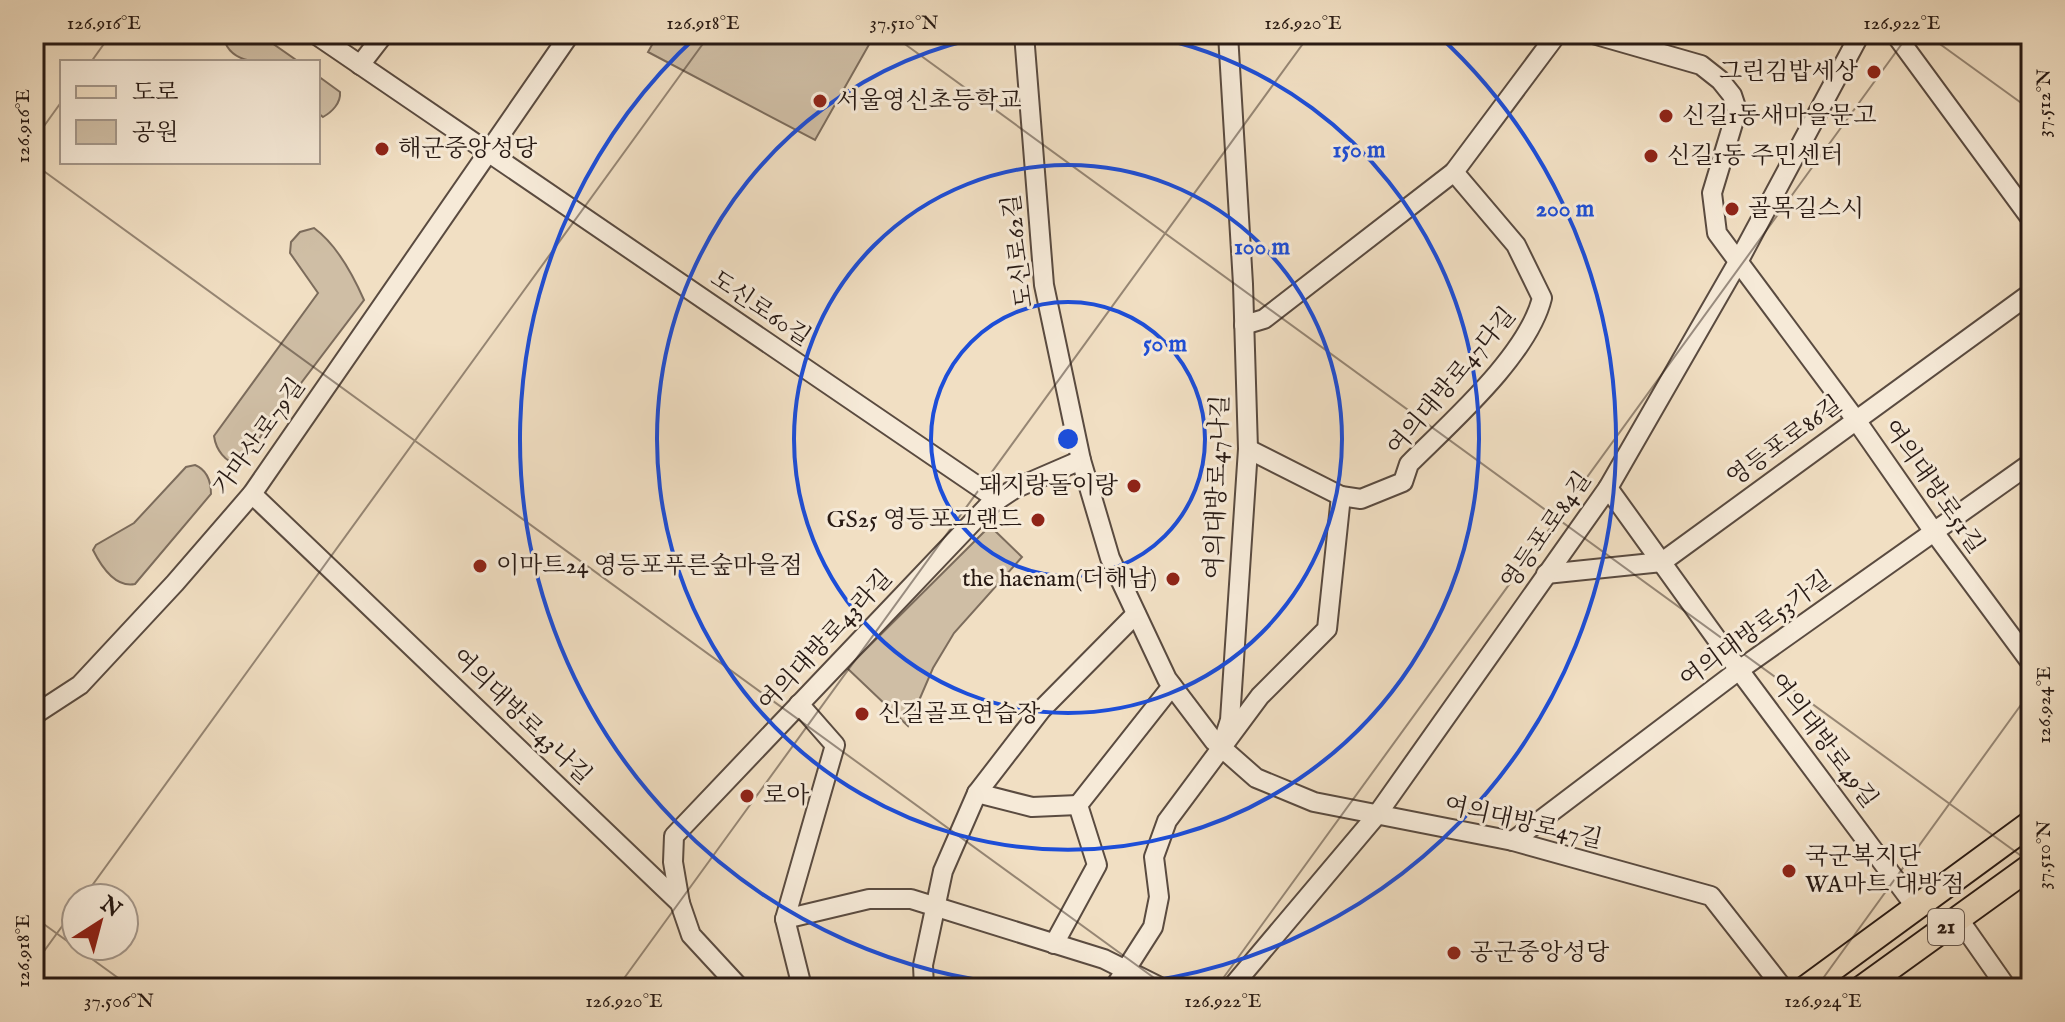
<svg xmlns="http://www.w3.org/2000/svg" width="2065" height="1022" font-family="'IM FELL English','Noto Serif KR',serif">
	<style>
		.green { fill: #cfbea5; stroke: #7c6c5c; stroke-width: 2 }
		.lines { fill: none; stroke-linecap: round; stroke-linejoin: round }
		.minor-casing { stroke: #5a4b40; stroke-width: 22 }
		.major-casing { stroke: #281a14; stroke-width: 28 }
		.minor { stroke: #f6ead8; stroke-width: 18 }
		.major { stroke: #f1dfc3; stroke-width: 24 }
		.ticks { fill: none; stroke: #281a14; stroke-width: 2; stroke-opacity: 0.45 }
		.ring { fill: none; stroke: #1d4ed8; stroke-width: 4 }
		.poi-dot { fill: #8f2418; stroke: #f6ead8; stroke-width: 3 }
		.labels { text-anchor: middle; dominant-baseline: central; stroke-width: 6; stroke-linejoin: round; paint-order: stroke }
		.shield { fill: #f6ead8; stroke: #66584f; stroke-width: 2 }
		.shield-label { font-size: 22px; font-weight: bold; fill: #281a14 }
		.poi-label { font-size: 24px; fill: #281a14; stroke: #f6ead8; text-anchor: start }
		.street-label { font-size: 24px; fill: #281a14; stroke: #f6ead8 }
		.centre { fill: #1d4ed8; stroke: #f6ead8; stroke-width: 4 }
		.ring-label { font-size: 24px; text-anchor: middle; font-weight: bold; fill: #1d4ed8; stroke: #f6ead8; stroke-width: 6; stroke-linejoin: round; paint-order: stroke }
		.neatline { fill: none; stroke: #281a14; stroke-width: 3 }
		.ticks-label { font-size: 20px; text-anchor: middle; fill: #281a14 }
	</style>
	<rect width="100%" height="100%" fill="#f1dfc3"/>
	<filter id="stains"><feTurbulence type="fractalNoise" baseFrequency=".0025" numOctaves="4"/><feColorMatrix values="0 0 0 0 .2 0 0 0 0 .09 0 0 0 0 .02 0 0 0 .5 -.17"/></filter>
	<radialGradient id="worn" r=".72"><stop offset=".6" stop-color="#630" stop-opacity="0"/><stop offset="1" stop-color="#630" stop-opacity=".3"/></radialGradient>
	<g class="green">
		<path d="M228 34H259L299 62C275 62 232 69 224 39Z"/>
		<polygon points="658,34 875,34 815,140 648,52"/>
		<path d="M318 76 340 92C341 103 332 112 323 117L318 113Z"/>
		<path d="M314 228C336 244 353 275 364 300L239 465C225 462 216 450 214 436L318 293 290 253 291 242 300 232Z"/>
		<path d="M195 465C207 470 211 482 211 494L135 584C115 588 101 566 93 550L96 545 134 523 186 467Z"/>
		<polygon points="990,526 1022,557 954,633 933,668 908,726 847,668"/>
	</g>
	<g class="lines">
		<g class="minor-casing">
			<g id="minor">
				<polyline points="315,34 998,500"/>
				<polyline points="1024,34 1044,285 1081,460 1110,558 1167,679 1214,741 1256,778 1314,802 1513,841 1711,896 1783,988"/>
				<polyline points="1593,34 1701,65 1720,80 1732,95 1737,110 1712,193 1717,233 1856,420 1934,532 2031,663"/>
				<polyline points="1895,34 2031,219"/>
				<polyline points="360,65 384,34"/>
				<polyline points="1244,325 1264,319 1454,172 1557,34"/>
				<path d="M1248 449 1341 496 1361 499 1403 482 1409 464C1451 422 1528 355 1542 298L1516 245 1454 172"/>
				<polyline points="1608,488 1739,670 1915,906"/>
				<polyline points="252,494 680,903 691,935 740,988"/>
				<polyline points="1546,574 1662,562 2031,293"/>
				<polyline points="34,715 80,685 175,583 252,494 570,34"/>
				<polyline points="1221,748 1230,720 1248,449 1243,284 1228,34"/>
				<polyline points="977,793 1032,807 1078,805"/>
				<polyline points="1078,805 1172,686"/>
				<polyline points="1513,841 1739,670 2031,463"/>
				<polyline points="680,903 673,862 674,836 987,507 1014,489 1081,460"/>
				<polyline points="1958,918 2007,988"/>
				<polyline points="785,919 869,899 911,899 1104,959 1162,988"/>
				<polyline points="1054,944 1097,865 1078,805"/>
				<polyline points="799,988 801,983 785,919 835,745 799,704"/>
				<polyline points="924,988 923,965 943,871 977,793 1041,710 1136,614"/>
				<polyline points="1114,988 1153,927 1159,897 1154,857 1167,821 1260,696 1327,629 1341,496"/>
				<polyline points="1231,988 1376,816 1608,488 1738,262 1860,34"/>
			</g>
		</g>
		<g class="major-casing">
			<g id="major">
				<polyline points="1806,988 2031,823"/>
				<polyline points="1862,988 2031,866"/>
			</g>
		</g>
		<use href="#minor" class="minor"/>
		<use href="#major" class="major"/>
	</g>
	<path class="ticks" d="M891 34 2031 863M1926 34 2031 110M91 62 111 34M34 140 62 101M34 164 1168 988M83 898 710 34M34 917 132 988M34 965 76 907M617 988 1310 34M1216 988 1909 34M1816 988 2031 691"/>
	<g class="ring">
		<circle cx="1068" cy="439" r="137"/>
		<circle cx="1068" cy="439" r="274"/>
		<path d="M1139 34A411 411 0 1 1 997 34"/>
		<path d="M1438 35A548 548 0 1 1 698 35"/>
	</g>
	<g class="poi-dot">
		<circle cx="1874" cy="72" r="8"/>
		<circle cx="820" cy="101" r="8"/>
		<circle cx="1666" cy="116" r="8"/>
		<circle cx="382" cy="149" r="8"/>
		<circle cx="1651" cy="156" r="8"/>
		<circle cx="1732" cy="209" r="8"/>
		<circle cx="1134" cy="486" r="8"/>
		<circle cx="1038" cy="520" r="8"/>
		<circle cx="480" cy="566" r="8"/>
		<circle cx="1173" cy="579" r="8"/>
		<circle cx="862" cy="714" r="8"/>
		<circle cx="747" cy="796" r="8"/>
		<circle cx="1789" cy="871" r="8"/>
		<circle cx="1454" cy="953" r="8"/>
	</g>
	<g class="labels">
		<rect class="shield" x="1928" y="909" width="36" height="36" rx="6"/>
		<g class="shield-label">
			<text x="1946" y="927">21</text>
		</g>
		<g class="poi-label">
			<text x="1858" y="72" text-anchor="end">그린김밥세상</text>
			<text x="836" y="101">서울영신초등학교</text>
			<text x="1682" y="116">신길1동새마을문고</text>
			<text x="398" y="149">해군중앙성당</text>
			<text x="1667" y="156">신길1동 주민센터</text>
			<text x="1748" y="209">골목길스시</text>
			<text x="1118" y="486" text-anchor="end">돼지랑돌이랑</text>
			<text x="1022" y="520" text-anchor="end">GS25 영등포그랜드</text>
			<text x="496" y="566">이마트24 영등포푸른숲마을점</text>
			<text x="1157" y="579" text-anchor="end">the haenam(더해남)</text>
			<text x="878" y="714">신길골프연습장</text>
			<text x="763" y="796">로아</text>
			<text x="1805" y="857">국군복지단<tspan x="1805" dy="28">WA마트 대방점</tspan></text>
			<text x="1470" y="953">공군중앙성당</text>
		</g>
		<g class="street-label">
			<text transform="translate(1019 251) rotate(-97)">도신로62길</text>
			<text transform="translate(760 309) rotate(34)">도신로60길</text>
			<text transform="translate(1452 382) rotate(-50)">여의대방로47다길</text>
			<text transform="translate(260 437) rotate(-54)">가마산로79길</text>
			<text transform="translate(1785 442) rotate(-36)">영등포로86길</text>
			<text transform="translate(1218 487) rotate(-88)">여의대방로47나길</text>
			<text transform="translate(1933 487) rotate(55)">여의대방로51길</text>
			<text transform="translate(1547 531) rotate(-55)">영등포로84길</text>
			<text transform="translate(1756 630) rotate(-36)">여의대방로53가길</text>
			<text transform="translate(826 641) rotate(-47)">여의대방로43라길</text>
			<text transform="translate(521 717) rotate(44)">여의대방로43나길</text>
			<text transform="translate(1823 741) rotate(53)">여의대방로49길</text>
			<text transform="translate(1523 823) rotate(13)">여의대방로47길</text>
		</g>
	</g>
	<circle cx="1068" cy="439" r="12" class="centre"/>
	<g class="ring-label">
		<text x="1359" y="157">150 m</text>
		<text x="1565" y="216">200 m</text>
		<text x="1262" y="254">100 m</text>
		<text x="1165" y="351">50 m</text>
	</g>
	<rect width="2065" height="1022" fill="none" stroke="#f1dfc3" stroke-width="88"/>
	<rect x="60" y="60" width="260" height="104" fill="#f6ead8" stroke="#a4978a" stroke-width="2"/>
	<rect x="76" y="86" width="40" height="12" fill="#f1dfc3" stroke="#a4978a" stroke-width="2"/>
	<text x="132" y="100" font-size="24" fill="#281a14">도로</text>
	<rect x="76" y="120" width="40" height="24" fill="#cfbea5" stroke="#a4978a" stroke-width="2"/>
	<text x="132" y="140" font-size="24" fill="#281a14">공원</text>
	<g transform="translate(100 922) rotate(36)"><circle r="38" fill="#f6ead8" stroke="#a4978a" stroke-width="2"/>
	<path d="M0-6L14 30L0 20L-14 30Z" fill="#8f2418"/>
	<text y="-12" font-size="22" font-weight="bold" text-anchor="middle" fill="#281a14">N</text>
	</g>
	<rect x="44" y="44" width="1977" height="934" class="neatline"/>
	<g class="ticks-label">
		<text x="104" y="29">126.916°E</text>
		<text x="703" y="29">126.918°E</text>
		<text x="904" y="29">37.510°N</text>
		<text x="1303" y="29">126.920°E</text>
		<text x="1902" y="29">126.922°E</text>
		<text transform="translate(2043 103) rotate(-90)" y="7">37.512°N</text>
		<text transform="translate(22 126) rotate(-90)" y="7">126.916°E</text>
		<text transform="translate(2043 705) rotate(-90)" y="7">126.924°E</text>
		<text transform="translate(2043 855) rotate(-90)" y="7">37.510°N</text>
		<text transform="translate(22 951) rotate(-90)" y="7">126.918°E</text>
		<text x="119" y="1007">37.506°N</text>
		<text x="624" y="1007">126.920°E</text>
		<text x="1223" y="1007">126.922°E</text>
		<text x="1823" y="1007">126.924°E</text>
	</g>
	<rect width="100%" height="100%" filter="url(#stains)"/>
	<rect width="100%" height="100%" fill="url(#worn)"/>
</svg>
